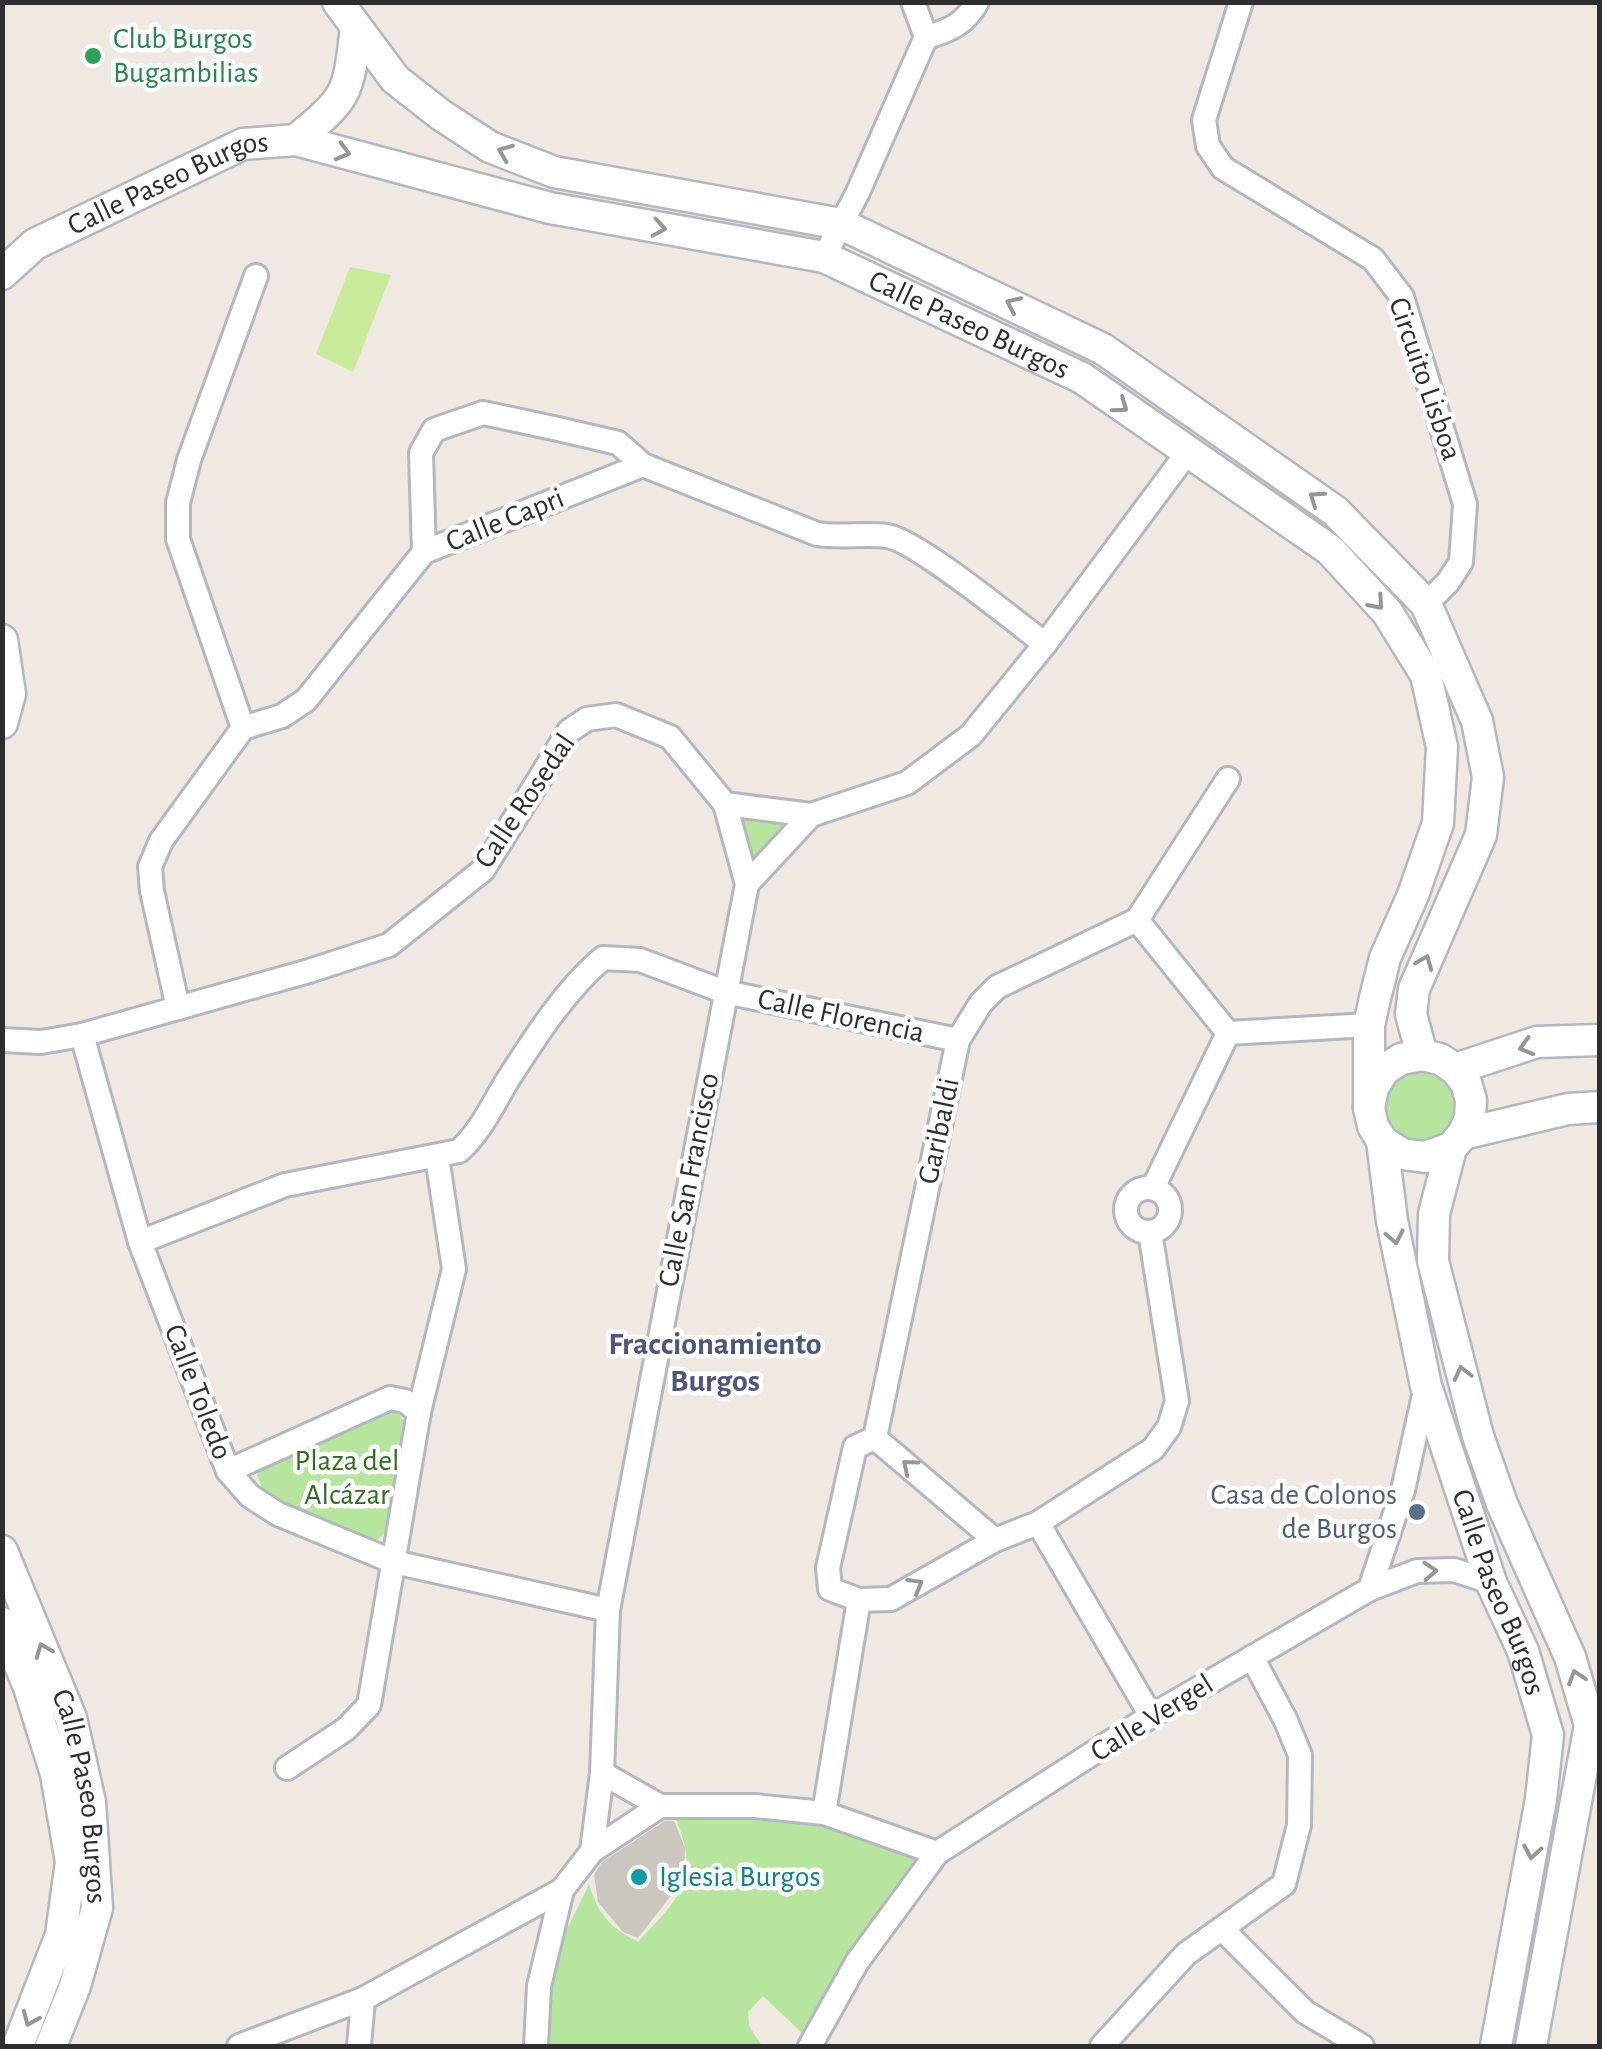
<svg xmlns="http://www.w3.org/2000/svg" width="1602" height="2049" font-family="'Alegreya Sans',sans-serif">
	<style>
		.green { fill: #b6e59e }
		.pitch { fill: #c9ec9a }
		.building { fill: #cbc7bf }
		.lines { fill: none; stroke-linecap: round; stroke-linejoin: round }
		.street-casing { stroke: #b4b7c1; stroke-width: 28 }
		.secondary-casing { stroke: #b4b7c1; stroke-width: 35 }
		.street { stroke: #fff; stroke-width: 22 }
		.secondary { stroke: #fff; stroke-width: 30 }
		.oneway { stroke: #969696 }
		.leisure-dot { fill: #2e9e5b; stroke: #fff; stroke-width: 4 }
		.service-dot { fill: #5c6f8a; stroke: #fff; stroke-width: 4 }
		.culture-dot { fill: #0f9aa8; stroke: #fff; stroke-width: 4 }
		.labels { text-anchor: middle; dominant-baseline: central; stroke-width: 9; stroke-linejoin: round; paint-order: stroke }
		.leisure-label { font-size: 30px; fill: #27864d; stroke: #fff; text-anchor: start }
		.street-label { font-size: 30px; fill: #2e2e2e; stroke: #fff }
		.park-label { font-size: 30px; fill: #2c6e1b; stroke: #fff }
		.service-label { font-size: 30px; fill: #4e5e75; stroke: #fff; text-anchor: end }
		.culture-label { font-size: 30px; fill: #0d838f; stroke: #fff; text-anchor: start }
		.neighbourhood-label { font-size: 32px; font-weight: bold; fill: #4d5680; stroke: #fff }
	</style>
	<rect width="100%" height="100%" fill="#efe9e1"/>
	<g class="green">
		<polygon points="730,812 787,824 755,865"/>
		<path d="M1419 1069 1431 1070 1450 1081 1461 1115 1433 1149 1396 1136C1376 1105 1387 1083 1419 1069Z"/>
		<path d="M373 1410H396L408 1428C404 1446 392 1529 381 1537 378 1540 370 1542 366 1543L263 1491 257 1475 262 1465Z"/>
		<path d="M692 1807 830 1825 924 1856 906 1874 802 2033 763 1996 748 2012 749 2026 762 2046H544L550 1978 561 1942 589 1884C598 1915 610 1927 638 1942 684 1893 702 1877 672 1810Z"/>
	</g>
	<polygon class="pitch" points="350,267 391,275 353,372 316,354"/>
	<polygon class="building" points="665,1821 674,1821 685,1848 684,1879 638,1938 623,1932 598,1902 594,1875 602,1862"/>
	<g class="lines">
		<g class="street-casing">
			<g id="street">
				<polyline points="1241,2 1204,120 1208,146 1223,168 1373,259 1402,297 1465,504 1461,562 1448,582 1426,604"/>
				<path d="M926 37C949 31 965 24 977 2"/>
				<polyline points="824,257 858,192 926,37 913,2"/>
				<path d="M424 552 421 453 434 430 483 413 558 429 618 443 643 465 817 534C842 538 864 533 887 536 916 540 1016 622 1045 644"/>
				<polyline points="243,728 178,539 178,503 189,460 256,276"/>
				<polyline points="747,884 811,815"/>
				<polyline points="1137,920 1228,779"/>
				<polyline points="1137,920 1228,1033"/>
				<polyline points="178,1008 152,891 150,867 161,841 243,728 282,716 306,700 424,552 643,465"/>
				<polyline points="1228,1033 1369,1025"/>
				<polyline points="82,1035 140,1242 228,1471 250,1496 278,1514 394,1562 608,1610"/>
				<polyline points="2,1040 41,1042 82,1035 309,971 389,945 483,870 569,731 587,719 616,715 670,737 725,804 811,815 907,783 971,735 1045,644 1187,453"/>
				<circle cx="1148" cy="1210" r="22"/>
				<polyline points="1153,1188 1228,1033"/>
				<path d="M140 1242 285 1185 459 1151C481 1131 492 1106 507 1081 534 1039 565 990 603 958L640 960 725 992 958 1040"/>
				<polyline points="875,1438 855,1447 828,1568 830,1589 859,1600 891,1599 995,1540 1038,1523 1153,1449 1169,1427 1177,1401 1150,1232"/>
				<polyline points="875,1438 958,1040 981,1003 997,987 1137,920"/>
				<polyline points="875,1438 995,1540"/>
				<polyline points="228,1471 390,1398 405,1401 419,1412"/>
				<polyline points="1038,1523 1151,1716"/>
				<polyline points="1370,1589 1403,1490 1426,1386"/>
				<polyline points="287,1768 346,1729 369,1705 419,1412 454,1269 437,1157"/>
				<polyline points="602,1773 660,1806"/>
				<polyline points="824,1813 859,1600"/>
				<polyline points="592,1851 602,1773 608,1610 747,884 725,804"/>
				<polyline points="1222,1929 1305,2012 1362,2046"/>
				<polyline points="239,2046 363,1999 562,1890"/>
				<polyline points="359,2046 363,1999"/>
				<polyline points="536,2046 539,1986 562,1890 592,1851 660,1806 755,1806 824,1813 937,1853"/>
				<polyline points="810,2046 857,1962 937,1853 1151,1716 1370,1589 1417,1571 1454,1570 1491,1582"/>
				<polyline points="1102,2046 1186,1954 1284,1884 1299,1825 1300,1755 1286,1721 1252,1657"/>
			</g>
		</g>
		<g class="secondary-casing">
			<g id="secondary">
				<polyline points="338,2 395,79 441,115 490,147 554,172 841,224 1103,349 1335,511 1426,604 1477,721 1488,777 1481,835 1414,989 1411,1014 1422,1055"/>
				<path d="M296 140C349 96 348 95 356 27"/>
				<path id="s1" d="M2 274 35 244 243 144 296 140 550 208 824 257 1082 378 1330 550 1387 612 1426 675 1442 747 1438 823 1413 895 1385 958 1375 998 1369 1025V1108"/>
				<polyline points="2,640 10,694 2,723"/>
				<polyline points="1455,1069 1537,1042 1600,1040"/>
				<polyline points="1463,1134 1568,1109 1600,1107"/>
				<path id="s2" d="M1382 1141 1392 1221 1426 1386 1491 1582 1523 1651 1548 1735 1541 1799 1496 2046"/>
				<polyline points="1451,1148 1425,1157 1402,1154 1382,1141 1373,1126 1369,1108 1373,1088 1384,1070 1401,1059 1422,1055 1440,1059 1455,1069 1466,1083 1471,1100 1470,1118 1463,1134 1451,1148 1434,1214 1433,1261 1478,1436 1502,1504 1570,1657 1590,1725 1531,2046"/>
				<path id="s3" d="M2 1551 71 1718 90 1802 97 1908 75 1986 51 2046"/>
				<polyline points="2,1623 29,1687 56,1774 71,1862 61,1935 18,2046"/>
			</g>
		</g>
		<use href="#street" class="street"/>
		<use href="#secondary" class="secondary"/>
	</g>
	<defs><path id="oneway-chevron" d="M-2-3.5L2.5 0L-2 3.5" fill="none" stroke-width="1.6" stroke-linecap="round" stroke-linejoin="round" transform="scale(2.5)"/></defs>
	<g class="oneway">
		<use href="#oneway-chevron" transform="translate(343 152) rotate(15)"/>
		<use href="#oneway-chevron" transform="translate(505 152) rotate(-158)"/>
		<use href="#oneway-chevron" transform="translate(659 228) rotate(10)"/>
		<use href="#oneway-chevron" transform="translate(1013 304) rotate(-155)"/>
		<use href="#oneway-chevron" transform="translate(1121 406) rotate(36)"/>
		<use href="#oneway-chevron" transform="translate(1316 498) rotate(-145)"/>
		<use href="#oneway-chevron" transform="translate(1377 603) rotate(49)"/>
		<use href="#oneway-chevron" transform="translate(1425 962) rotate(-68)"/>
		<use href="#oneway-chevron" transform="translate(1526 1047) rotate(164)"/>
		<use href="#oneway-chevron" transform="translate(1395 1237) rotate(79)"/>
		<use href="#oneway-chevron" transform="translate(1462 1373) rotate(-104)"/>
		<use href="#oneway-chevron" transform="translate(909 1466) rotate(-140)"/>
		<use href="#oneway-chevron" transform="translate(1430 1571) rotate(-4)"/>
		<use href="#oneway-chevron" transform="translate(916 1585) rotate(-30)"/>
		<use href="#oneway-chevron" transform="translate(43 1650) rotate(-112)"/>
		<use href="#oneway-chevron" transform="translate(1576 1677) rotate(-107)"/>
		<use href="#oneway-chevron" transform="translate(1532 1852) rotate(100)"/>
		<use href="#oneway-chevron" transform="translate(30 2019) rotate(113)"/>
	</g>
	<circle class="leisure-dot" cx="93" cy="56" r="10"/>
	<circle class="service-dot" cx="1417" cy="1512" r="10"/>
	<circle class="culture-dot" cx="639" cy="1877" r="10"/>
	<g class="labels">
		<g class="leisure-label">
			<text x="113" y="39">Club Burgos<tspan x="113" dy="34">Bugambilias</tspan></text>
		</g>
		<g class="street-label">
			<text stroke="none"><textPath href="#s1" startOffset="192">Calle Paseo Burgos</textPath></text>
			<text stroke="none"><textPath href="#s1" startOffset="1030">Calle Paseo Burgos</textPath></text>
			<text transform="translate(1425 379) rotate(71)">Circuito Lisboa</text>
			<text transform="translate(505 520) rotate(-22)">Calle Capri</text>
			<text transform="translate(525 801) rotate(-56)">Calle Rosedal</text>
			<text transform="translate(841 1016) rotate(12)">Calle Florencia</text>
			<text transform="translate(939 1131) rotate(-78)">Garibaldi</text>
			<text transform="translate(689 1180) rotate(-79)">Calle San Francisco</text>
			<text transform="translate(198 1392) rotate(69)">Calle Toledo</text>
			<text stroke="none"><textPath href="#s2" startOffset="468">Calle Paseo Burgos</textPath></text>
			<text transform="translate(1152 1718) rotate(-32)">Calle Vergel</text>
			<text stroke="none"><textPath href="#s3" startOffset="260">Calle Paseo Burgos</textPath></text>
		</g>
		<g class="park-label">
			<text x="347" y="1461">Plaza del<tspan x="347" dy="34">Alcázar</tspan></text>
		</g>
		<g class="service-label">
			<text x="1397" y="1495">Casa de Colonos<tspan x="1397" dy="34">de Burgos</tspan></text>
		</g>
		<g class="culture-label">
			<text x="659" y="1877">Iglesia Burgos</text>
		</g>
		<g class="neighbourhood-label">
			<text x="715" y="1344">Fraccionamiento<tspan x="715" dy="37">Burgos</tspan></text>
		</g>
	</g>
	<rect width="1602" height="2049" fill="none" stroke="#2e2e2e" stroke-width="10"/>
</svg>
